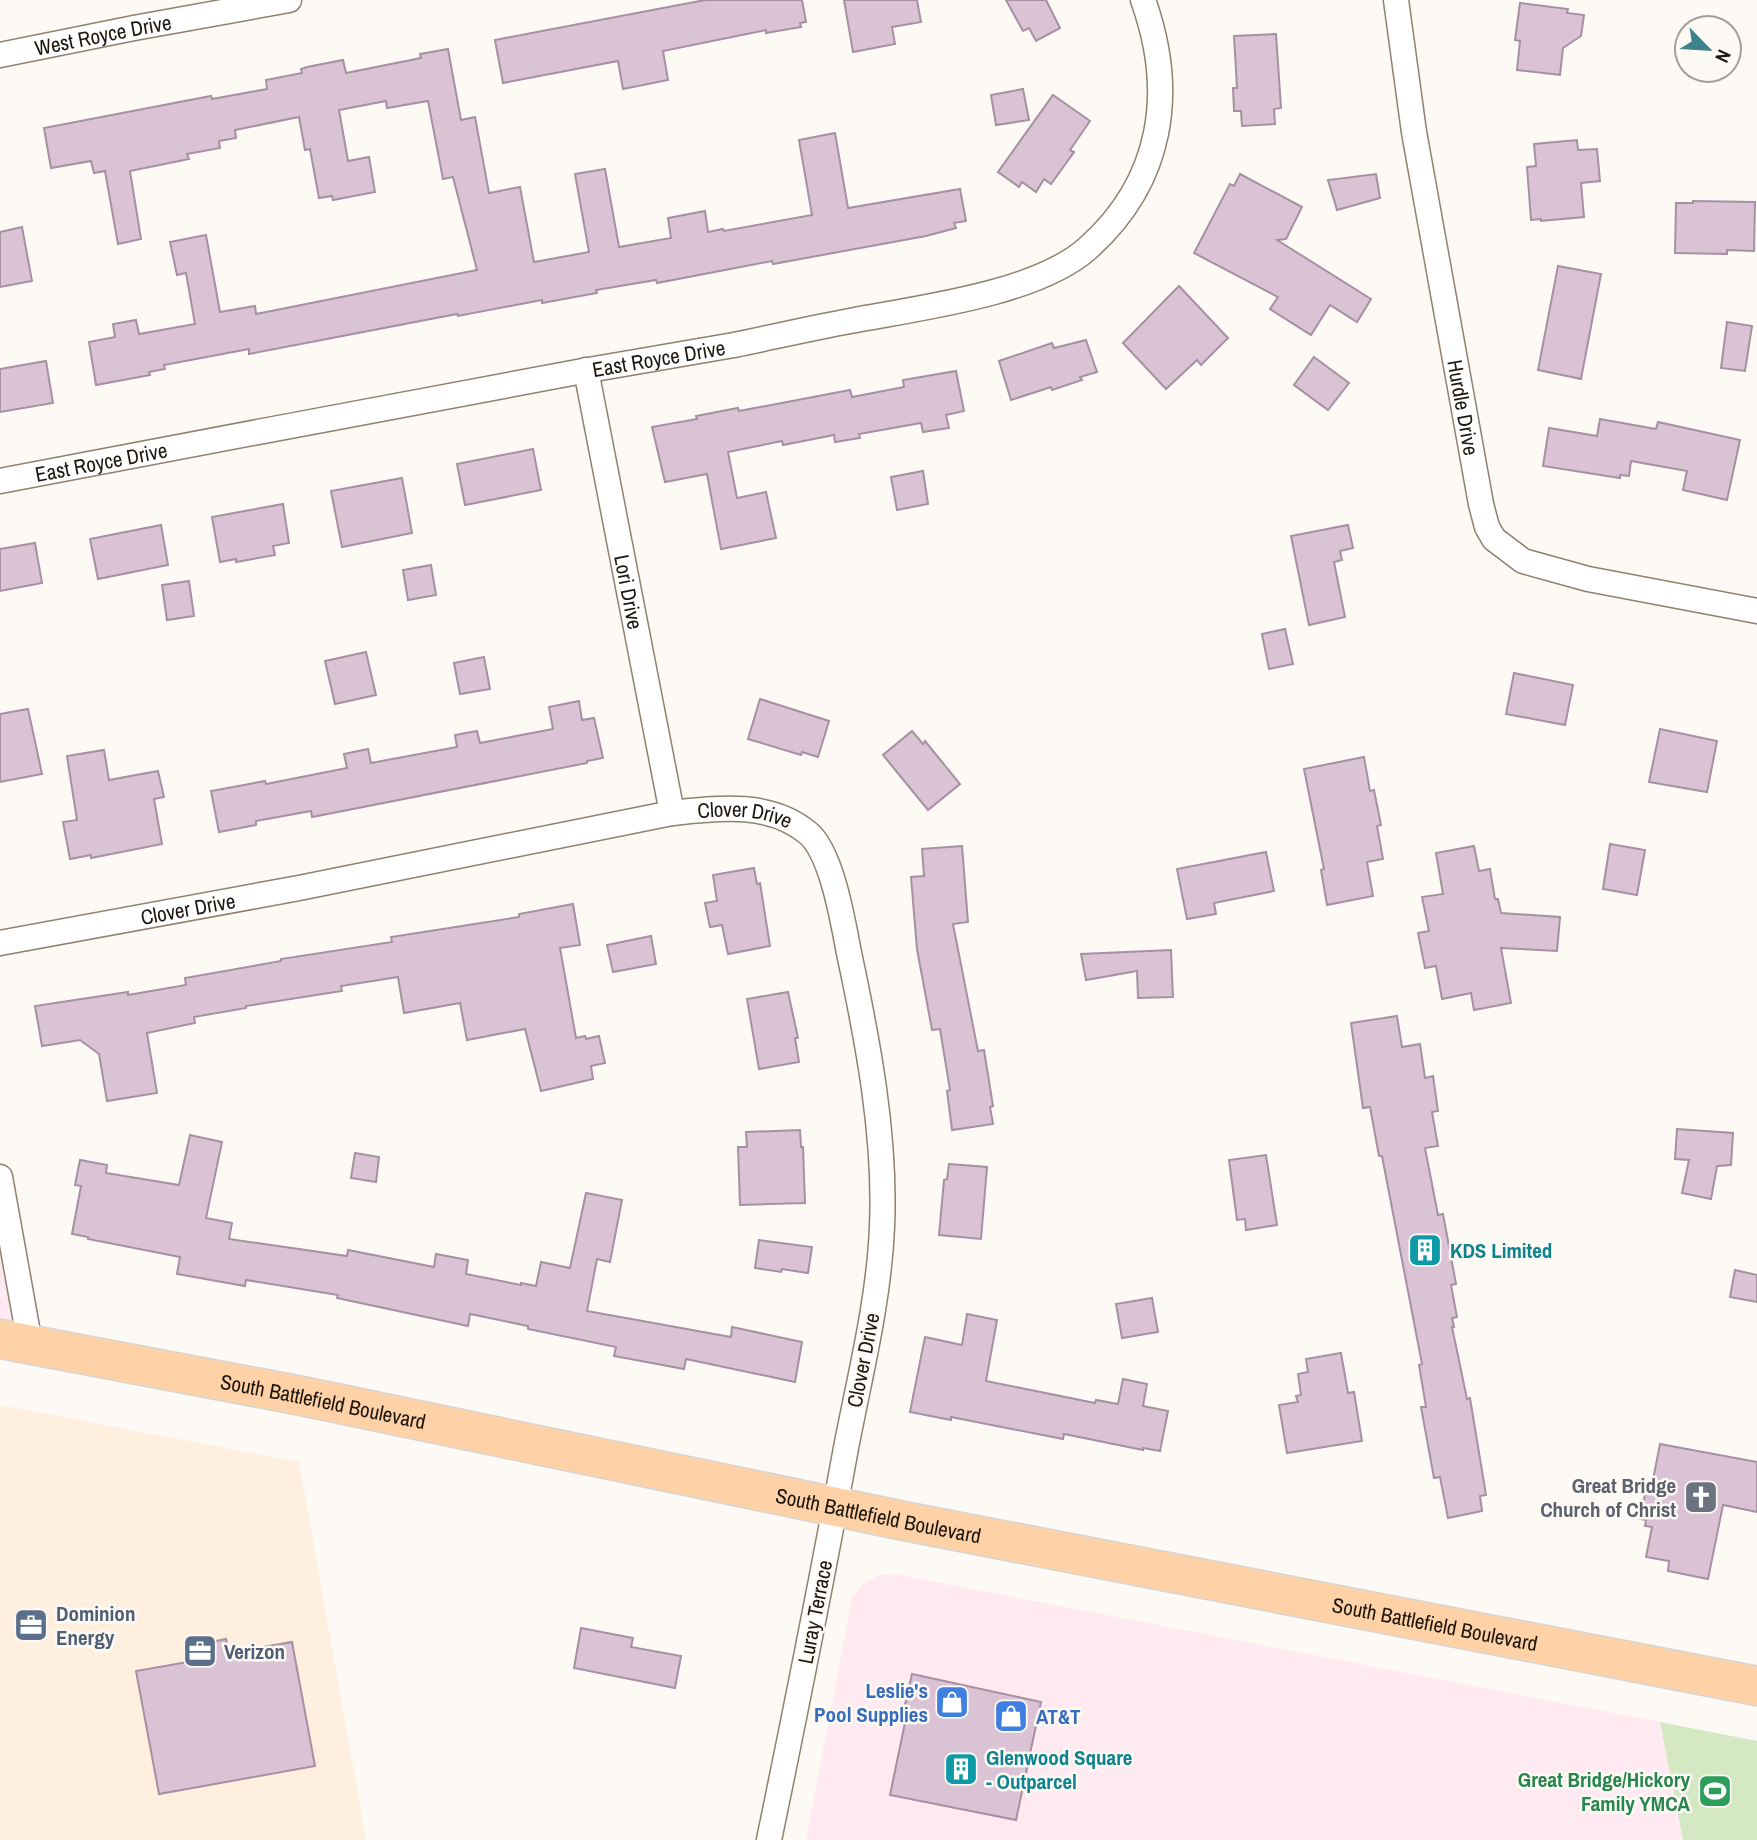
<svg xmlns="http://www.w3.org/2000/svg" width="1757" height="1840" font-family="'Archivo Narrow',sans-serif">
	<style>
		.commercial { fill: #feeaf0 }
		.built { fill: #feefdf }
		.green { fill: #d3e8c3 }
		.building { fill: #dac3d5; stroke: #a690a1; stroke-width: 2 }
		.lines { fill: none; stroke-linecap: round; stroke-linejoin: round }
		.minor-casing { stroke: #91806d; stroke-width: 27 }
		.primary-casing { stroke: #d6d5d4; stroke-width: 41 }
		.minor { stroke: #fff; stroke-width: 24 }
		.primary { stroke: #ffd1a6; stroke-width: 38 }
		.labels { text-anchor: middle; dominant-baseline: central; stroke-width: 5; stroke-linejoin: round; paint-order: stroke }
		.street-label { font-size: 21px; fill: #1c160e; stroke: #fdf9f5 }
		.culture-label { font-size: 21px; font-weight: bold; fill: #0d838f; stroke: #fdf9f5; text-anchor: start }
		.worship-label { font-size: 21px; font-weight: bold; fill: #5b616d; stroke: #fdf9f5; text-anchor: end }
		.service-label { font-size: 21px; font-weight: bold; fill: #4e5e75; stroke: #fdf9f5; text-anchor: start }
		.shop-label { font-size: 21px; font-weight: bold; fill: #366cbe; stroke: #fdf9f5; text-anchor: end }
		.leisure-label { font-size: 21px; font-weight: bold; fill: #27864d; stroke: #fdf9f5; text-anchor: end }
	</style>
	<rect width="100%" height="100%" fill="#fdf9f5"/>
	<g class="commercial">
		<polygon points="0,1177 30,1344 0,1339"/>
		<polygon points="895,1574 1660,1722 1683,1840 806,1840 852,1598 862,1585 879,1575"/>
	</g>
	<polygon class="built" points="0,1405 299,1462 366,1840 0,1840"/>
	<polygon class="green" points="1660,1722 1757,1741 1757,1840 1683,1840"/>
	<g class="building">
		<polygon points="705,0 802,0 806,22 800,23 801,27 766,33 766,30 663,51 668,80 623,89 618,61 503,83 495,40"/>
		<polygon points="844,0 917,0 921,22 892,27 895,44 853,52"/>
		<polygon points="1006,0 1046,0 1060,28 1036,41 1029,28 1023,31"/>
		<polygon points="1520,3 1568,9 1567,13 1584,15 1581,36 1563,48 1560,75 1517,70 1520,41 1515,40"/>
		<polygon points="1276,34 1281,108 1274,109 1275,124 1242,126 1241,111 1234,111 1233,88 1237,88 1234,36"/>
		<polygon points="448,49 461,120 475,117 489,193 520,187 534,262 589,252 575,174 605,169 619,247 671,238 668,218 705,211 708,232 723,229 724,231 812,215 799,140 835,133 848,208 960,189 966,221 954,223 956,228 926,236 773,264 772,261 657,283 656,280 596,290 597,293 542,303 542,300 458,316 457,314 249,354 249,349 164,365 165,369 149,372 150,375 96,385 89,342 115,337 113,324 136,320 139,334 195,324 186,273 177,275 170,242 206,235 220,312 255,306 256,314 477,270 453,177 443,179 428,101 387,108 386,101 339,110 348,161 369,157 375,192 333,200 332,196 319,198 310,149 305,150 299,117 235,130 236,138 219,141 220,148 187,154 189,159 130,171 141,239 118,244 105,171 94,173 91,161 51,168 44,128 211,96 212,99 267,89 266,80 302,73 301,69 307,67 343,60 346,73 421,58 420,54"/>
		<polygon points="1023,89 1029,120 996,125 991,95"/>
		<polygon points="1053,95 1090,121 1070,150 1074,152 1051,184 1044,179 1036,192 1022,182 1019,187 998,172"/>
		<polygon points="1577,140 1578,150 1597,149 1600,181 1581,183 1584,217 1541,221 1541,219 1531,220 1527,167 1536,166 1534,144"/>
		<polygon points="1240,174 1302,207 1286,239 1277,240 1371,299 1357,322 1330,305 1311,335 1270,309 1278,297 1194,253 1230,184 1234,186"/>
		<polygon points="1376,174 1380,198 1337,210 1328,180"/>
		<polygon points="1693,201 1755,202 1754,251 1727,250 1727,254 1675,253 1676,203 1693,203"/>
		<polygon points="22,227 32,281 0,287 0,232"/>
		<polygon points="1558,266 1601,274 1581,379 1538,370"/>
		<polygon points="1179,286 1228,338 1201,365 1197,360 1166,389 1123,343"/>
		<polygon points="1727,322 1752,326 1745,371 1721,368"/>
		<polygon points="1086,340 1097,372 1080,377 1082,380 1052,390 1051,387 1011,400 999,361 1052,343 1054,348"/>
		<polygon points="1314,357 1349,383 1328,410 1294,385"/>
		<polygon points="46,361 53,403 0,412 0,369"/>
		<polygon points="956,371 964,411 946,415 949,428 923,432 921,423 859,434 860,438 835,442 834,435 783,445 782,441 728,452 737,498 766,492 776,538 721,549 707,474 665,482 652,427 697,419 696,416 738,408 739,411 850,390 852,397 904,387 903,380"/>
		<polygon points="1600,419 1656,429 1658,422 1740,440 1727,500 1683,490 1687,471 1631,461 1629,476 1620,475 1620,478 1543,466 1549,428 1597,436"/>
		<polygon points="533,449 541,490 465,505 457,464"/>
		<polygon points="923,471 928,504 897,510 891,477"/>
		<polygon points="402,478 412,533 342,547 331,491"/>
		<polygon points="283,504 289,543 273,546 275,555 236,562 236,559 220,562 212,517"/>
		<polygon points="161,525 168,565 98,579 90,539"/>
		<polygon points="1348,525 1353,548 1340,551 1342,560 1334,562 1345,617 1309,625 1291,536"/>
		<polygon points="35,543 42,583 0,591 0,549"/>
		<polygon points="431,565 436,595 408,600 403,570"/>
		<polygon points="189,581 194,616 167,620 162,585"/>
		<polygon points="1285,629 1293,664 1269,669 1262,634"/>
		<polygon points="366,652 376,695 335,704 325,661"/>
		<polygon points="484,657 490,689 460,694 454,663"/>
		<polygon points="1514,673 1573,685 1565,725 1506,714"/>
		<polygon points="760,699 829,721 818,757 802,752 801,755 748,739"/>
		<polygon points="579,701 582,720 594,718 603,758 587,761 587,763 312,817 311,811 256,821 256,825 219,832 211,791 265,781 266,784 347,768 344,754 368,749 371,763 457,747 455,735 477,731 480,743 553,729 549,707"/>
		<polygon points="28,709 42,774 0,782 0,714"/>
		<polygon points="1660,729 1717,741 1707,792 1649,782"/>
		<polygon points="912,731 923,744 925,741 960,784 928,810 883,755"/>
		<polygon points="104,750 109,780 158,771 164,797 154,799 162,844 91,858 91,855 70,859 63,822 77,820 67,756"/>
		<polygon points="1364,757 1370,791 1374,790 1381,825 1377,826 1383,859 1367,862 1373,896 1327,905 1321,870 1324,869 1304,769"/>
		<polygon points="1610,844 1645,850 1637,895 1603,889"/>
		<polygon points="962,846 968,922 953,924 978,1051 984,1050 993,1106 990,1107 993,1124 952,1130 947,1091 950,1090 940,1029 932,1030 917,949 911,877 924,876 922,849"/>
		<polygon points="1474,846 1479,871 1490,869 1495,899 1498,899 1501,913 1560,917 1557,951 1501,948 1511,1003 1474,1010 1471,993 1442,999 1436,966 1425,968 1418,933 1429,931 1422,897 1443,894 1436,853"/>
		<polygon points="1266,852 1274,891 1214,903 1216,914 1187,919 1177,869"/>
		<polygon points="754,868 757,884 760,883 770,946 728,954 722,925 710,927 705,903 717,901 713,875"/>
		<polygon points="573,904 580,945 560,948 576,1038 585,1036 586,1039 599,1036 605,1063 591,1066 593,1079 541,1091 525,1029 467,1040 460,1003 404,1013 398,977 341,986 342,991 246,1006 246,1008 194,1017 195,1023 147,1033 157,1093 107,1101 99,1054 80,1040 42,1046 35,1006 128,992 128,995 186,985 185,978 281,961 281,959 392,942 391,937 519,917 519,914"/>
		<polygon points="651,936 656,964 613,972 607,945"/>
		<polygon points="1171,950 1173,997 1138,998 1137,971 1086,980 1081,954"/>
		<polygon points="788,992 798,1038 795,1038 799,1062 759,1069 747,999"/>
		<polygon points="1397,1016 1402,1047 1420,1044 1425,1078 1433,1076 1438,1111 1432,1112 1438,1146 1425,1148 1438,1215 1443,1214 1456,1284 1451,1285 1457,1317 1452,1318 1454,1327 1452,1327 1467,1399 1470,1398 1486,1495 1480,1496 1482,1511 1448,1518 1440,1477 1434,1478 1421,1407 1426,1407 1419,1365 1422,1364 1382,1156 1379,1156 1370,1107 1363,1108 1351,1023"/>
		<polygon points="1677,1129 1733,1133 1731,1165 1717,1166 1711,1199 1682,1193 1689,1160 1675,1159"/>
		<polygon points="800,1130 801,1147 803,1147 805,1203 740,1205 738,1147 747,1147 746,1132"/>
		<polygon points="190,1135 222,1142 206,1218 232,1223 229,1239 347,1256 348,1250 434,1267 436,1254 468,1260 466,1274 521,1285 521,1283 536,1286 541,1262 570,1268 586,1193 622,1200 610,1262 597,1259 587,1311 731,1337 732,1327 802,1342 795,1382 686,1359 684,1369 614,1356 616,1347 528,1329 528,1326 470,1314 468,1326 337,1298 338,1295 246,1280 245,1286 177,1274 180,1257 88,1239 88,1237 72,1234 81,1186 75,1185 80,1160 107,1165 106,1173 179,1185"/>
		<polygon points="355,1153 379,1157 376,1182 351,1178"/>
		<polygon points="1266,1155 1277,1225 1246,1230 1245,1219 1237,1220 1229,1160"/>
		<polygon points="949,1164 987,1167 981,1239 939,1235 944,1180 947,1179"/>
		<polygon points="759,1240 812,1247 808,1273 782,1269 781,1272 755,1268"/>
		<polygon points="1735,1270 1757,1275 1757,1302 1730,1297"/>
		<polygon points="1152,1298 1158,1332 1122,1338 1116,1304"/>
		<polygon points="967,1314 997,1320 986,1381 1095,1403 1096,1400 1118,1404 1123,1379 1147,1384 1143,1406 1168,1411 1160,1451 1143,1448 1143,1450 1064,1434 1063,1439 951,1417 951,1420 910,1412 925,1337 962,1345"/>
		<polygon points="1341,1353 1348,1393 1354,1392 1362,1441 1287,1453 1279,1405 1298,1402 1296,1396 1301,1395 1298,1374 1308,1372 1306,1359"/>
		<polygon points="1660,1444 1757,1462 1757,1512 1723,1505 1708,1579 1668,1571 1669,1561 1646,1557 1652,1527 1645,1526 1646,1520 1640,1519 1646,1489 1651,1490"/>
		<polygon points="581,1628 633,1638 631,1647 681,1656 675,1688 574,1668"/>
		<polygon points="226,1639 229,1653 292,1642 315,1766 159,1794 136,1671 199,1660 196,1645"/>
		<polygon points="912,1674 1041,1702 1016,1820 890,1795 906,1718 902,1718"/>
	</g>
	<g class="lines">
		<g class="minor-casing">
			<g id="minor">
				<path id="s1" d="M1396 0 1414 132 1481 504 1487 527 1494 539 1523 561 1588 579 1757 611"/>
				<path id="s2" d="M0 55 134 28 289 0"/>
				<path id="s3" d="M586 370 672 813"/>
				<path id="s4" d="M0 481C194 444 389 407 583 371 633 362 684 354 734 345 773 337 812 328 850 321 918 308 1037 294 1088 248 1163 181 1176 92 1143 0"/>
				<path id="s5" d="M0 943 299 888 672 813C718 808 770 801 808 833 832 853 843 922 849 953 868 1042 886 1136 882 1227 879 1301 860 1375 846 1448 822 1579 796 1709 769 1840"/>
				<polyline points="0,1177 30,1344"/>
			</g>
		</g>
		<g class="primary-casing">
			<g id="primary">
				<path id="s6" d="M0 1339 297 1395 899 1520 1757 1686"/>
			</g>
		</g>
		<use href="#minor" class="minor"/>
		<use href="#primary" class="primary"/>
	</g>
	<defs>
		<g id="building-square" transform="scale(1.75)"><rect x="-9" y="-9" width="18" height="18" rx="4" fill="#0f9aa8" stroke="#fdf9f5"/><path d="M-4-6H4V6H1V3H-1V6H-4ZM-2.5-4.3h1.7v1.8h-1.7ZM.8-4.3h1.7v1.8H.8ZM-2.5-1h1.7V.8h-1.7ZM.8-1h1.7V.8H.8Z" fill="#fff"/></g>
		<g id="church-square" transform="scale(1.75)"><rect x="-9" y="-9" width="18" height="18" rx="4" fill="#6b7280" stroke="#fdf9f5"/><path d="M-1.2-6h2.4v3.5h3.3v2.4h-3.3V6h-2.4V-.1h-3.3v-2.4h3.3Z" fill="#fff"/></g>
		<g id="office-square" transform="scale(1.75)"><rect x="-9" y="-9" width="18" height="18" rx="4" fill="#5c6f8a" stroke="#fdf9f5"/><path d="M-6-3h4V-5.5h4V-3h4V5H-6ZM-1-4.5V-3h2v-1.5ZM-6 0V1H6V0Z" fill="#fff"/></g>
		<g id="shop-square" transform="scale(1.75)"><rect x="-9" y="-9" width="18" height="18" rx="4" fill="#3f7fe0" stroke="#fdf9f5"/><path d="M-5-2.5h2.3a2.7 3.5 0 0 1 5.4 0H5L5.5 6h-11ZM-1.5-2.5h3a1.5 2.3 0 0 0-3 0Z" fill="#fff"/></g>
		<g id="stadium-square" transform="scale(1.75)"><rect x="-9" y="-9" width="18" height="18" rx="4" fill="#2e9e5b" stroke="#fdf9f5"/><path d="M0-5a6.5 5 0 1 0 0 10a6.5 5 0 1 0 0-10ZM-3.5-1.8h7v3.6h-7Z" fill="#fff"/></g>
	</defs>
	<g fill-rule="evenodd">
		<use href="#building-square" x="1425" y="1250"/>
		<use href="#church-square" x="1701" y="1497"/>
		<use href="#office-square" x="31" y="1625"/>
		<use href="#office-square" x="200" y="1651"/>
		<use href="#shop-square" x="952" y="1702"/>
		<use href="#shop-square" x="1011" y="1716"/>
		<use href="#building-square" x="961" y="1769"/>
		<use href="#stadium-square" x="1715" y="1791"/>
	</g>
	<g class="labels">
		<g class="street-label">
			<text stroke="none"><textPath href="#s2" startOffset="105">West Royce Drive</textPath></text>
			<text stroke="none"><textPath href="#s4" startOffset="670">East Royce Drive</textPath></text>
			<text stroke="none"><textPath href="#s1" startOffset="413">Hurdle Drive</textPath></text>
			<text stroke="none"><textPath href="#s4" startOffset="103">East Royce Drive</textPath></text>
			<text stroke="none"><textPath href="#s3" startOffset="226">Lori Drive</textPath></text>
			<text stroke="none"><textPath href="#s5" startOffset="758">Clover Drive</textPath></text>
			<text stroke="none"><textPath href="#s5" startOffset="191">Clover Drive</textPath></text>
			<text transform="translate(863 1360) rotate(-79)">Clover Drive</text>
			<text stroke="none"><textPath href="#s6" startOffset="329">South Battlefield Boulevard</textPath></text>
			<text stroke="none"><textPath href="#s6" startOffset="896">South Battlefield Boulevard</textPath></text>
			<text transform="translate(815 1612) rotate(-79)">Luray Terrace</text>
			<text stroke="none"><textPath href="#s6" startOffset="1463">South Battlefield Boulevard</textPath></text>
		</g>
		<g class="culture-label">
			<text x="1450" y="1250">KDS Limited</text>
			<text x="986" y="1757">Glenwood Square<tspan x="986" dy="24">- Outparcel</tspan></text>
		</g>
		<g class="worship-label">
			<text x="1676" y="1485">Great Bridge<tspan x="1676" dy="24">Church of Christ</tspan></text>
		</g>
		<g class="service-label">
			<text x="56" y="1613">Dominion<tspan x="56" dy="24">Energy</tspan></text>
			<text x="224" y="1651">Verizon</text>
		</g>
		<g class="shop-label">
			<text x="928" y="1690">Leslie's<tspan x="928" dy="24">Pool Supplies</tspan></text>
			<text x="1036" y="1716" text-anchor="start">AT&amp;T</text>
		</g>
		<g class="leisure-label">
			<text x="1690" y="1779">Great Bridge/Hickory<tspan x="1690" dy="24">Family YMCA</tspan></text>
		</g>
	</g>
	<g transform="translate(1708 49) rotate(115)"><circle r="33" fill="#fdf9f5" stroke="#a39e99" stroke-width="2"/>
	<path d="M0-5L12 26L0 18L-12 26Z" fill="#3d838e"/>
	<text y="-10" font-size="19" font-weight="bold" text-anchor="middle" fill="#1c160e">N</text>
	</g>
</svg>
